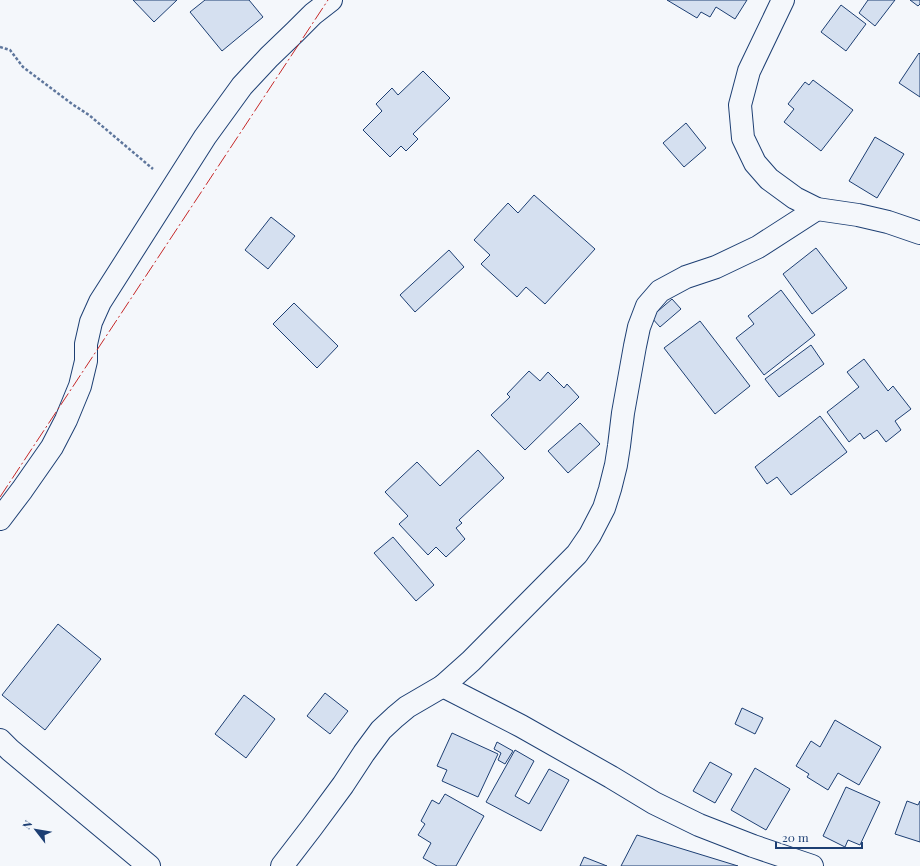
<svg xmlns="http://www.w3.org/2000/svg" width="920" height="866" font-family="'Playfair Display',serif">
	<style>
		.building { fill: #d5e0f0; stroke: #1d3f73 }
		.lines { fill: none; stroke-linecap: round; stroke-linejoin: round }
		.minor-casing { stroke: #1d3f73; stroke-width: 24 }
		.path { stroke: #5e769c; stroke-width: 2.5; stroke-dasharray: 3 2; stroke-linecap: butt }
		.minor { stroke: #f4f7fb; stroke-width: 22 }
		.power { stroke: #c62828; stroke-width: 1; stroke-dasharray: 14 3 2 3; stroke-linecap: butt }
	</style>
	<rect width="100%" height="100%" fill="#f4f7fb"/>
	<g class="building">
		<polygon points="133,0 177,0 154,22"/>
		<polygon points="205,0 249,0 263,17 222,51 190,12"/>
		<polygon points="667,0 747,0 735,19 716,7 710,17 701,12 697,18"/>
		<polygon points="868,0 895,0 875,26 859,13"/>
		<polygon points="910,0 920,0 920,4 918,6"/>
		<polygon points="841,5 866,24 846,51 821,32"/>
		<polygon points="919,53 920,54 920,97 899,83"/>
		<polygon points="423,71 450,98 413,134 418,139 406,151 401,146 390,157 363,130 382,111 376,104 392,88 398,95"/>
		<polygon points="813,80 853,110 821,151 784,122 794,109 788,104 805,82 809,85"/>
		<polygon points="686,123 706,148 684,167 663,143"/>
		<polygon points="875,137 904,154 877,198 849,181"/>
		<polygon points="534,195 595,249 545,304 526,287 517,297 481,264 490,255 474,240 508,203 518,213"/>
		<polygon points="271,217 295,236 268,269 245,250"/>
		<polygon points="816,248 847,288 812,314 783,274"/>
		<polygon points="449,250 464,267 415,312 400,295"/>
		<polygon points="781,290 815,335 764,375 736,338 754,324 748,316"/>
		<polygon points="672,299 681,309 660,327 651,317"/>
		<polygon points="294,303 338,346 317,368 273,324"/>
		<polygon points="700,321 750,386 715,414 664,348"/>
		<polygon points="811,345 824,364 779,397 765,379"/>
		<polygon points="864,359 888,391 893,386 911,409 895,421 901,430 886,442 877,430 864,439 860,433 849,442 827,412 859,387 847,372"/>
		<polygon points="529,371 540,381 548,372 564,388 567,384 579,397 525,450 491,415 510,397 507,394"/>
		<polygon points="820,416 847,452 791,495 777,477 767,484 755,467"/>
		<polygon points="580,423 600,444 568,473 548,451"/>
		<polygon points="478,450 504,478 459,520 462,523 456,528 465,539 446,557 436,547 428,555 399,524 408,516 385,492 417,462 440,486"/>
		<polygon points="393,537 434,585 416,601 374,553"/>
		<polygon points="58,624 101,659 45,730 2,695"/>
		<polygon points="325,693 348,711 330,734 307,716"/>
		<polygon points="244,695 275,719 246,758 215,734"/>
		<polygon points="742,708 763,718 755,734 735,724"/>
		<polygon points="835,720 881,747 859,785 838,773 828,790 807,777 809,774 796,766 811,741 820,747"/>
		<polygon points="452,733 498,754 478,797 442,781 447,770 437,766"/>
		<polygon points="497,742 513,751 505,764 498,760 501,753 494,749"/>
		<polygon points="515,750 534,761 515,796 529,804 549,769 569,780 541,831 486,802"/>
		<polygon points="710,762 732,774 715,803 693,791"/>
		<polygon points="755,768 790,789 766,830 731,810"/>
		<polygon points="846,787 880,802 860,845 848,840 845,847 823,836"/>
		<polygon points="445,794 484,816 456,866 437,866 423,858 431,843 418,835 425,824 421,821 432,800 439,804"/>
		<polygon points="907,801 918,805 920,801 920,842 895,834"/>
		<polygon points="637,835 738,866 621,866"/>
		<polygon points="584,857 607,866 580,866"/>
	</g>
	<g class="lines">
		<g class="minor-casing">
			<g id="minor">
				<polyline points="783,0 749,71 740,105 743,138 755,163 769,179 795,198 817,209 858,215 888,222 920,233"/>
				<polyline points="0,519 22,490 52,447 66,420 80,386 86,361 86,344 91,322 100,302 205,137 242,86 269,57 295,32 313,14 331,0"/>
				<polyline points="443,686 521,726 611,777 654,803 699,825 753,846 812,866"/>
				<polyline points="0,740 10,750 149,866"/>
				<polyline points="282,866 312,827 343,785 364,753 381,730 395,717 407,707 443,686 471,661 577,554 590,535 604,508 610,489 616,465 619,446 623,413 635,346 639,327 647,306 660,291 686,277 716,267 758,247 817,209"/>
			</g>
		</g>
		<polyline class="path" points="0,47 10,50 23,67 72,104 89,115 153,169"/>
		<use href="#minor" class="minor"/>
		<polyline class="power" points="0,497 328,0"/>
	</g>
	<g transform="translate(36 830) rotate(301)" stroke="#f4f7fb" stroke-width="3" paint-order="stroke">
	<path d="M0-3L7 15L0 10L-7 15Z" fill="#1d3f73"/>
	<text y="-6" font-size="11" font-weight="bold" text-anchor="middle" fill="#1d3f73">N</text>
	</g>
	<path d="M776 842v6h86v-6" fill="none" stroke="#1d3f73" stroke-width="2"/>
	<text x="782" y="842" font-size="12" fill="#1d3f73" stroke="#f4f7fb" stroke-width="3" paint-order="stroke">20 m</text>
</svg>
